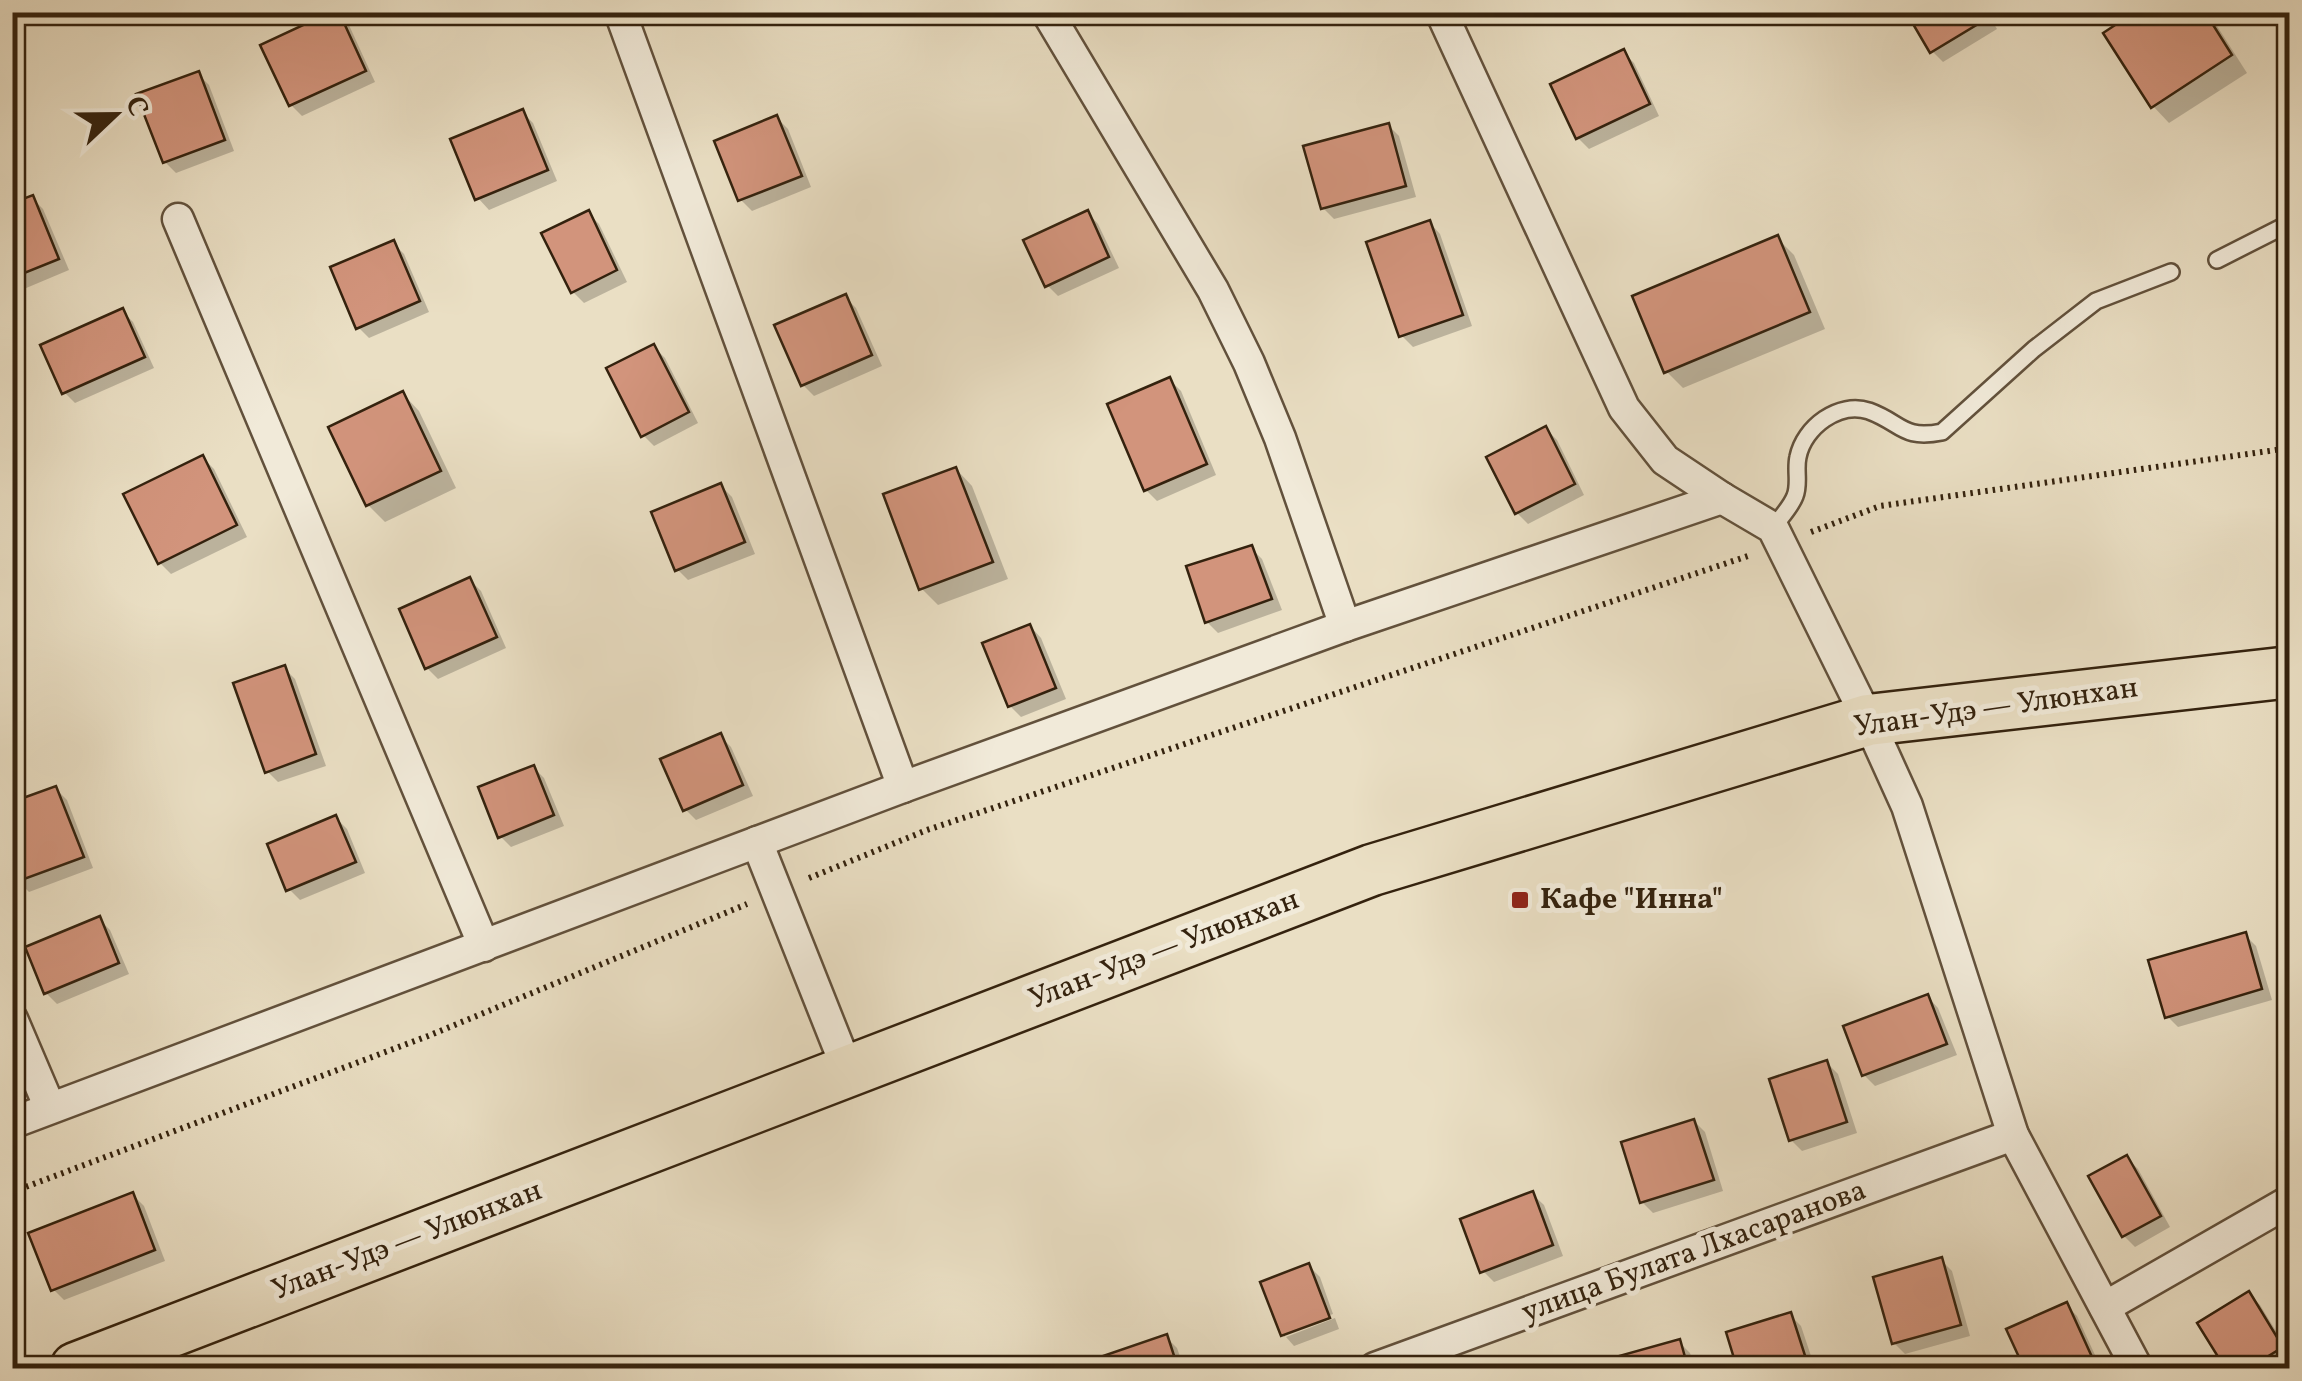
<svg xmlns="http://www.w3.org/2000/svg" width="2302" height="1381" font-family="Vollkorn,serif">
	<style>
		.shadow { fill: #0003 }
		.building { fill: #d2947c; stroke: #34220e; stroke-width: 2.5 }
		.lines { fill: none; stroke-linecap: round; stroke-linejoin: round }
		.lane-casing { stroke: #62513c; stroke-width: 20 }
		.street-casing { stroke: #62513c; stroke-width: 35 }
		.primary-casing { stroke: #34220e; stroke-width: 55 }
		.path { stroke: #34220e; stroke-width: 6; stroke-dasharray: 2.5 5; stroke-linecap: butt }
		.lane { stroke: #f1ead9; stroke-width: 15 }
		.street { stroke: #f1ead9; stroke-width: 30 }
		.primary { stroke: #eadfc4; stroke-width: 50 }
		.poi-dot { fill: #8f2418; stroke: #f1ead9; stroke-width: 4 }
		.labels { text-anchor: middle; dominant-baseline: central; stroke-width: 10; stroke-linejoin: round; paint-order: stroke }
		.street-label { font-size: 30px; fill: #34220e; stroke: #f1ead9 }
		.poi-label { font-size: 30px; font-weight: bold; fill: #34220e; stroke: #f1ead9; text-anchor: start }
	</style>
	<rect width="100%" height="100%" fill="#eadfc4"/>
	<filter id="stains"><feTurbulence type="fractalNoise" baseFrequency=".002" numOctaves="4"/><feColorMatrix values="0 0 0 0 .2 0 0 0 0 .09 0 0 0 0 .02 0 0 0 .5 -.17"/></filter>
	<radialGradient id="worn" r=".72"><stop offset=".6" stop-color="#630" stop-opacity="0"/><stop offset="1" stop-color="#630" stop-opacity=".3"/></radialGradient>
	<g class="shadow">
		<polygon points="337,12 348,23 375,82 302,116 291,105"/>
		<polygon points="724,12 741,12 730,18"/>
		<polygon points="1909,12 1987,12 1997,29 1943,62 1932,51"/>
		<polygon points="2139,12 2208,12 2247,73 2169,123 2153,106"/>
		<polygon points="1623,52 1634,63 1659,116 1589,149 1578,138"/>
		<polygon points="198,74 209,85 234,151 176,173 165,162"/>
		<polygon points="522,112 533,123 557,181 489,210 478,198"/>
		<polygon points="777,118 788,129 811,187 752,211 741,200"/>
		<polygon points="1388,125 1399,136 1416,197 1334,219 1323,208"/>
		<polygon points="32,198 43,209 69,270 12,294 12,206"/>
		<polygon points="1087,212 1098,224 1119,268 1058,296 1047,285"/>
		<polygon points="588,213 599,224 627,282 584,303 573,292"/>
		<polygon points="1429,222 1440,234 1472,326 1413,347 1402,336"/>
		<polygon points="1777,238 1794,255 1825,329 1683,388 1666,371"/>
		<polygon points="393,243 404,254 429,312 369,338 358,327"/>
		<polygon points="845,297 856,308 882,366 814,396 803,385"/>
		<polygon points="122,311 133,322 154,368 75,403 64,392"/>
		<polygon points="654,347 665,358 698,423 654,446 643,435"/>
		<polygon points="1170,380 1181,391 1216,475 1157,501 1146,490"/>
		<polygon points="403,394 419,411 456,488 385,522 368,505"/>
		<polygon points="1546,429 1557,440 1584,495 1528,524 1517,513"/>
		<polygon points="203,458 214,469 247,537 171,574 160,563"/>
		<polygon points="956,469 972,486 1008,579 938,605 921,588"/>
		<polygon points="721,486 732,497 755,554 688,580 677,569"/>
		<polygon points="1251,548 1262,559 1282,610 1218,633 1207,622"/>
		<polygon points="470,580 481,591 506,648 438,679 427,668"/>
		<polygon points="1030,626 1041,638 1066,699 1021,717 1010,706"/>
		<polygon points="284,668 295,679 326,766 278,782 267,771"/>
		<polygon points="720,736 731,747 753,796 696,820 685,809"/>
		<polygon points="533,767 544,778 564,826 511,847 500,836"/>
		<polygon points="56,789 67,800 93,868 29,892 18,881"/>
		<polygon points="336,818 347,829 365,873 300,900 289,889"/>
		<polygon points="99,919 110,930 129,974 57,1004 46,993"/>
		<polygon points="2245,935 2256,946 2272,1000 2178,1027 2167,1016"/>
		<polygon points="1927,996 1938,1008 1957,1055 1875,1086 1864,1075"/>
		<polygon points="1827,1063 1838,1074 1857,1133 1802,1151 1791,1140"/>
		<polygon points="1694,1121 1705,1132 1723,1191 1653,1213 1642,1202"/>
		<polygon points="2127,1158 2138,1169 2170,1227 2135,1247 2124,1236"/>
		<polygon points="1532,1194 1544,1205 1563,1256 1494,1282 1483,1271"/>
		<polygon points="133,1195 144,1206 165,1261 64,1300 53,1289"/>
		<polygon points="1941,1260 1952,1271 1970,1336 1905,1354 1894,1343"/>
		<polygon points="1309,1266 1320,1277 1333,1314 1285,1332 1285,1337 1283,1335"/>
		<polygon points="2249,1294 2260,1305 2290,1354 2290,1361 2277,1368 2228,1368 2201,1324"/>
		<polygon points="2066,1305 2077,1316 2101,1368 2027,1368 2010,1330"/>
		<polygon points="1790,1315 1801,1326 1815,1368 1740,1368 1729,1334"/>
		<polygon points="1335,1318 1339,1329 1294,1346 1286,1337"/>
		<polygon points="1166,1337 1177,1348 1184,1368 1110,1368 1107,1357"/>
		<polygon points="1679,1342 1690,1353 1695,1368 1606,1368 1604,1363"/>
	</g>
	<g class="building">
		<polygon points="331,12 339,12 366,71 289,106 260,45"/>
		<polygon points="1906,12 1985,12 1988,18 1930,53"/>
		<polygon points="2135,12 2205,12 2232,55 2151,108 2103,33"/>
		<polygon points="1624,49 1650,104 1576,139 1550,84"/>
		<polygon points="199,71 225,140 163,163 136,94"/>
		<polygon points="523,109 548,170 475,200 450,139"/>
		<polygon points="777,115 802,176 738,201 714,141"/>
		<polygon points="1389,123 1406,186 1321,209 1303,146"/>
		<polygon points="33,195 59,259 12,278 12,203"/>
		<polygon points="589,210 617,270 571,293 541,233"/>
		<polygon points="1088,210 1109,257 1045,287 1023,240"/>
		<polygon points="1430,220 1463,315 1399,337 1366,242"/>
		<polygon points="1778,235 1810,312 1664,373 1632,296"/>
		<polygon points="394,240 420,301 356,329 330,267"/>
		<polygon points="846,294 872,355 801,386 774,325"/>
		<polygon points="123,308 145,357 62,394 40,345"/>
		<polygon points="654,344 689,412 641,437 606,368"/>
		<polygon points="1170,377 1207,464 1144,491 1107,404"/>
		<polygon points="403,391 441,471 366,506 328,427"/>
		<polygon points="1546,426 1575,484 1515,514 1486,457"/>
		<polygon points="203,455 237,525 158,564 123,494"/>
		<polygon points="956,467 993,562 919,590 883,494"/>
		<polygon points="721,483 745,542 675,571 651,512"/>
		<polygon points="1252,545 1272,599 1205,623 1186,566"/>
		<polygon points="470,577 497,637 425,669 399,609"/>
		<polygon points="1030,624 1056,688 1008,707 982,643"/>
		<polygon points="285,665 316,754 265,773 233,683"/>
		<polygon points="721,733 743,785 683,811 660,759"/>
		<polygon points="534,765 554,815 498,838 478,787"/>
		<polygon points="56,786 84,857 16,882 12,872 12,802"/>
		<polygon points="336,815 356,862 286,891 267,844"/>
		<polygon points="100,916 119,963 44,994 25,947"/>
		<polygon points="2246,932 2262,989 2165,1018 2148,960"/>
		<polygon points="1928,994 1947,1044 1862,1076 1843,1026"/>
		<polygon points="1827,1060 1847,1122 1789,1141 1769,1079"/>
		<polygon points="1694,1119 1714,1180 1640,1203 1621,1142"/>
		<polygon points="2127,1155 2161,1216 2122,1237 2088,1176"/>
		<polygon points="1533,1191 1553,1245 1480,1273 1460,1219"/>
		<polygon points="133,1192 155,1250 51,1291 28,1233"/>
		<polygon points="1942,1257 1961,1325 1892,1344 1873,1277"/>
		<polygon points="1309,1263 1330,1318 1281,1336 1260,1282"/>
		<polygon points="2249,1291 2283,1347 2249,1368 2225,1368 2197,1323"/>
		<polygon points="2067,1302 2097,1368 2024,1368 2006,1329"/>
		<polygon points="1791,1312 1809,1368 1737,1368 1726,1332"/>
		<polygon points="1167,1334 1178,1368 1108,1368 1103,1356"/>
		<polygon points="1680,1339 1688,1368 1603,1368 1601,1361"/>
	</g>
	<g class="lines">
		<g class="lane-casing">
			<g id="lane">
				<polyline points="2217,260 2290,223"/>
				<path d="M1773 528C1780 518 1791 507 1795 496 1800 484 1795 470 1798 457 1804 427 1839 401 1869 411 1902 423 1902 440 1942 432L2034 349 2096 301 2171 272"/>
			</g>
		</g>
		<g class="street-casing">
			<g id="street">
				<polyline points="620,12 903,787"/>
				<polyline points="1047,12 1213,290 1249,363 1280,438 1345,626"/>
				<polyline points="1441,12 1624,408 1665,460 1722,498 1773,528 1868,720 1907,806 2013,1135 2137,1368"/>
				<polyline points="178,219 484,946"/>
				<polyline points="757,842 848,1071"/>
				<polyline points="12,1019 50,1108"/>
				<polyline points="12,1123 903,787 1345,626 1722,498"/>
				<polyline points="2105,1307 2290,1201"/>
				<polyline points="1375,1368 2013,1135"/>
			</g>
		</g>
		<g class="primary-casing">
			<polyline id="primary" points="76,1368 1372,870 1868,720 2290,672"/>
		</g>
		<g class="path">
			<polyline points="1811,532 1880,506 2290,448"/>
			<polyline points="809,878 927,830 1748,556"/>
			<polyline points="12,1192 428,1036 747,904"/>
		</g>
		<use href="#lane" class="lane"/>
		<use href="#street" class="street"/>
		<use href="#primary" class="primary"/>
	</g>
	<rect class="poi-dot" x="1510" y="890" width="20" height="20" rx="5"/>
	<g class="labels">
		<g class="street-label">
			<text transform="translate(1996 708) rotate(-8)">Улан-Удэ — Улюнхан</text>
			<text transform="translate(1164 950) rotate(-21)">Улан-Удэ — Улюнхан</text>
			<text transform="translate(407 1241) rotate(-21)">Улан-Удэ — Улюнхан</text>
			<text transform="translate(1694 1252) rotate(-20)">улица Булата Лхасаранова</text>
		</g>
		<g class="poi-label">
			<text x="1540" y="900">Кафе "Инна"</text>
		</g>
	</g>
	<rect width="2302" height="1381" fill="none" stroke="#eadfc4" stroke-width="50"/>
	<rect x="15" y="15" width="2272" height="1351" fill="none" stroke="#34220e" stroke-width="5"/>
	<rect x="25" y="25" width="2252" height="1331" fill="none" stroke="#34220e" stroke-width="2.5"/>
	<g transform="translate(115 115) rotate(68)" stroke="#f1ead9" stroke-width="8" paint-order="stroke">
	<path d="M0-8L18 38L0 25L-18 38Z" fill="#34220e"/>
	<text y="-15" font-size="28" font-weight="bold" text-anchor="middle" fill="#34220e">С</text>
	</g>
	<rect width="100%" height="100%" filter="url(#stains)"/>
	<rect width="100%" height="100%" fill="url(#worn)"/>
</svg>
